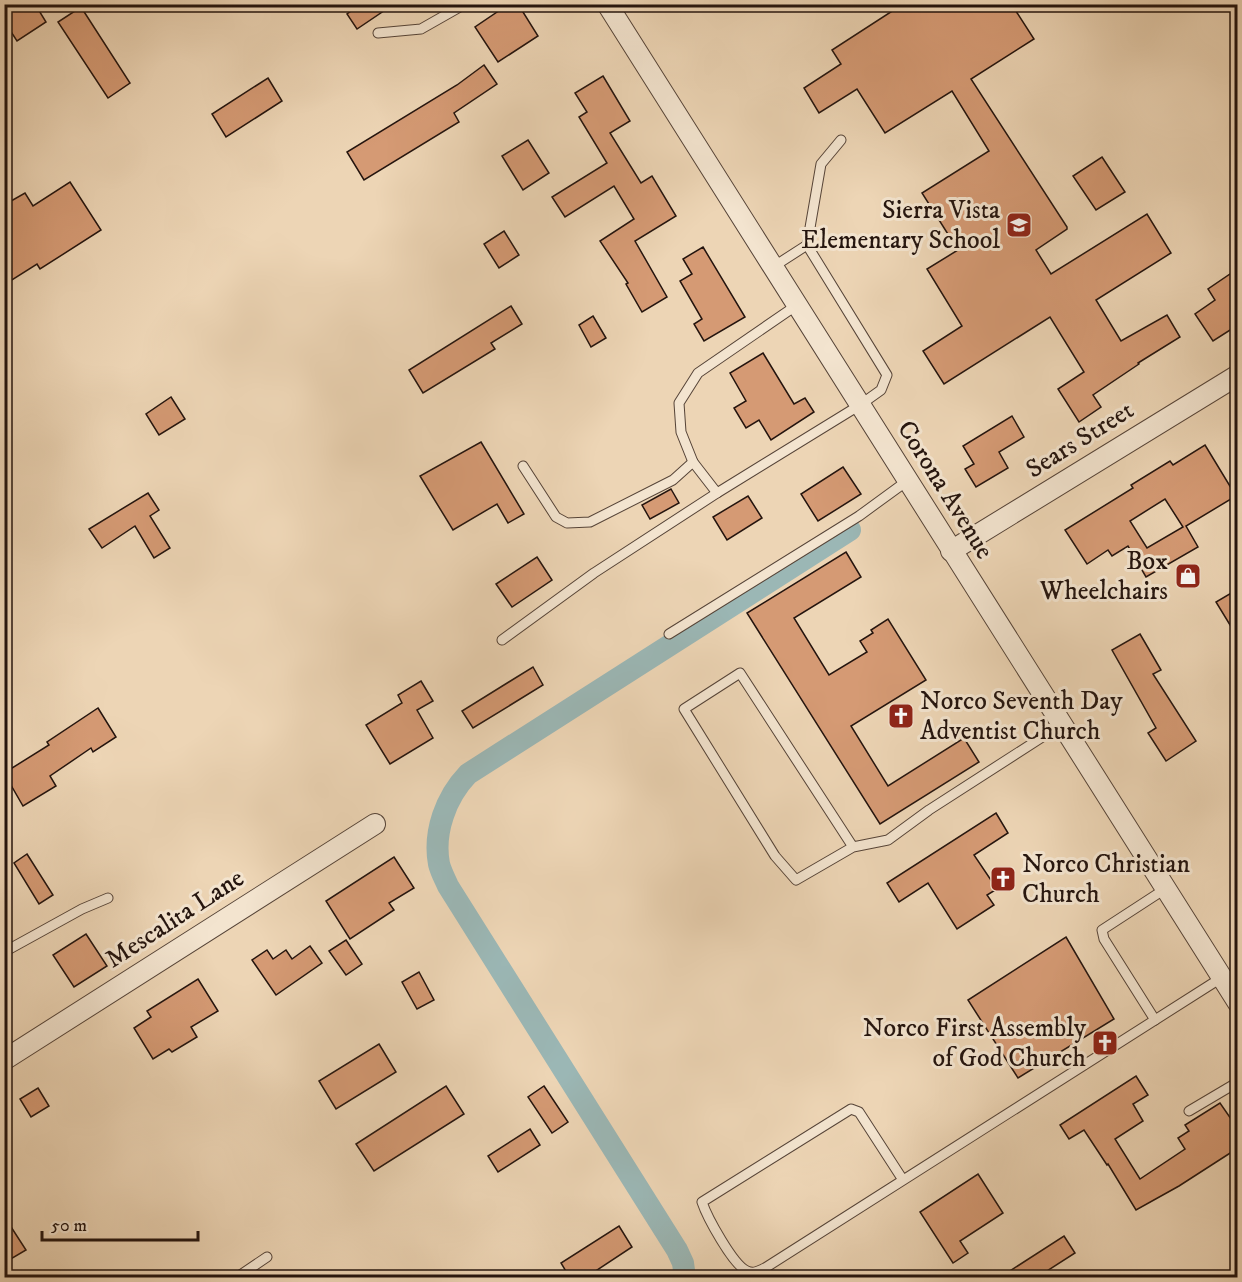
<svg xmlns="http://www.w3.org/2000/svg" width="1242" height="1282" font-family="'IM FELL DW Pica',serif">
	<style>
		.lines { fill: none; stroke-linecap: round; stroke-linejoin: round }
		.canal { stroke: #9bb7b5; stroke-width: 22 }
		.building { fill: #d59a74; stroke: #24140e; stroke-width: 1.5; fill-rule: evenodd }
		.service-casing { stroke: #564438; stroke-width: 11 }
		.minor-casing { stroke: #564438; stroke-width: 22 }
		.service { stroke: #f3e4cf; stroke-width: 9 }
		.minor { stroke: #f3e4cf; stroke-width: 20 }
		.labels { text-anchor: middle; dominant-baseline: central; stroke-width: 6; stroke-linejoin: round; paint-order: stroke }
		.poi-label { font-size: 26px; fill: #24140e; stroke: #f3e4cf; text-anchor: end }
		.street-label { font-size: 26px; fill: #24140e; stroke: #f3e4cf }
	</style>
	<rect width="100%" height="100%" fill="#edd5b5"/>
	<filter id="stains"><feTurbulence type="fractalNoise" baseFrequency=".00333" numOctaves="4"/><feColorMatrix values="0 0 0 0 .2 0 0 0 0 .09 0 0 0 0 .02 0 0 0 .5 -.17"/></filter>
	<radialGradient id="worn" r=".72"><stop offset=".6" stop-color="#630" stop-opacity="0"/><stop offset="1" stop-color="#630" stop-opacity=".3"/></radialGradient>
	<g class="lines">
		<path class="canal" d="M685 1278 683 1263 677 1250 448 886C445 879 441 872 439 864 433 832 446 797 468 774L850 530"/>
	</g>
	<g class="building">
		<polygon points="4,4 35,4 46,22 17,41 4,21"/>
		<polygon points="361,4 394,4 357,29 347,14"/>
		<polygon points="509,4 518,4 538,36 498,62 475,27"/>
		<polygon points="903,4 1012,5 1034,39 971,79 1067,227 1067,229 1036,250 1051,274 1147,214 1171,253 1096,300 1121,341 1167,315 1180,337 1138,363 1139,364 1093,395 1101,407 1079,422 1058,389 1084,372 1050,317 944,384 923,351 962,326 927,269 958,250 922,193 989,151 952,91 885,133 857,89 819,113 804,88 841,64 832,50"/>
		<polygon points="81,7 130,83 108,98 58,22"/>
		<polygon points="484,65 497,84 454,113 459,122 364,180 347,152 457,85"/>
		<polygon points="603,76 630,121 610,133 641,183 652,176 676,216 635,241 667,297 642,312 626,284 628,283 600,241 634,219 614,186 565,217 552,197 607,163 579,117 587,112 575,93"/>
		<polygon points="268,78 282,101 226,137 212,114"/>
		<polygon points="528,140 549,173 523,190 502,156"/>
		<polygon points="1102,157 1125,192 1096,210 1073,176"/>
		<polygon points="70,182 101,230 40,269 37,264 4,285 4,205 25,193 33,206"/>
		<polygon points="504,231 519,255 499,268 484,244"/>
		<polygon points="703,247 745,317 704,341 694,324 702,319 680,281 692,274 683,259"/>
		<polygon points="1230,274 1238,285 1238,325 1213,341 1195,314 1215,300 1208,289"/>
		<polygon points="511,306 522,324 491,343 495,349 423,393 409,370"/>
		<polygon points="593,316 606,338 591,347 579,325"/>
		<polygon points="763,353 794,404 805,398 814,412 771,440 759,420 746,428 734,408 746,401 730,373"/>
		<polygon points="171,397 185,419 159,435 146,414"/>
		<polygon points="1012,416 1024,437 999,452 1008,468 976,487 965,469 974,464 963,446"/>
		<polygon points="481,442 524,514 508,523 497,504 453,530 420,476"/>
		<path d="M1205 445 1236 496 1186 526 1198 547 1146 577 1128 546 1112 556 1108 550 1087 564 1065 530 1133 488 1131 485 1170 461 1173 465ZM1165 499 1183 527 1147 548 1130 521Z"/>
		<polygon points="843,467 861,494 818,521 801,494"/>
		<polygon points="671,489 679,503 650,519 642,505"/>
		<polygon points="148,493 159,510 150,516 170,548 154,558 135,526 102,548 89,529"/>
		<polygon points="748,496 762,518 727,540 713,517"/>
		<polygon points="846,552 861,577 794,618 829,675 867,652 860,641 873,633 871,630 888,619 926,680 851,726 888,786 964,738 979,762 880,824 747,613"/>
		<polygon points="537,557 552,580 512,607 496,584"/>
		<polygon points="1238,589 1238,638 1216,602"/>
		<polygon points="1140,634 1161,670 1153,674 1196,741 1166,761 1148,733 1156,728 1112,650"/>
		<polygon points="533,667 543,685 473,728 462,711"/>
		<polygon points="421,681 433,701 417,710 433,738 390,764 366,725 402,703 398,695"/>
		<polygon points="98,708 116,737 93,752 91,748 50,776 56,786 23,806 4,773 49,745 47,742"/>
		<polygon points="996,813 1008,833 974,855 997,889 987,895 994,905 957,929 928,883 899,902 887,883"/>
		<polygon points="27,854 53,895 39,904 14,863"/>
		<polygon points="394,857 414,888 389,903 394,910 350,939 326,901"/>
		<polygon points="86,934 107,966 74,987 53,955"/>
		<polygon points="1066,937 1114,1019 1018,1078 968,1000"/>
		<polygon points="346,940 362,964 346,975 329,951"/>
		<polygon points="310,946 322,963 276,995 252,960 267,950 273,959 286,950 292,959"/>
		<polygon points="419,972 434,1000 417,1009 402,982"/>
		<polygon points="198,979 218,1011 191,1027 197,1037 172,1052 169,1049 153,1059 134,1028 151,1017 147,1011"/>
		<polygon points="379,1044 396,1072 336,1109 319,1081"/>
		<polygon points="1136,1076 1148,1095 1133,1104 1143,1121 1115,1139 1140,1179 1185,1149 1178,1138 1189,1131 1185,1125 1220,1103 1238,1129 1238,1148 1179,1186 1136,1210 1108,1164 1107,1165 1084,1130 1069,1139 1060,1125"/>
		<polygon points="446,1086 464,1114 374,1171 356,1144"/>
		<polygon points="544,1086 568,1122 552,1133 528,1097"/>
		<polygon points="38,1088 49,1106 31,1117 20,1099"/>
		<polygon points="530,1129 540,1145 498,1172 488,1156"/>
		<polygon points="978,1174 1003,1213 960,1241 968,1253 953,1263 920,1212"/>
		<polygon points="4,1216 26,1250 4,1263"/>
		<polygon points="619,1226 632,1247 585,1278 570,1278 561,1263"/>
		<polygon points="1064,1236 1075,1253 1036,1278 999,1278"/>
	</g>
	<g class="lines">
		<g class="service-casing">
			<g id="service">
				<polyline points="378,33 421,29 465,4"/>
				<polyline points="773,267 807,245"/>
				<polyline points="523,466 556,517 567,523 590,522 673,480 693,462"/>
				<polyline points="717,493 693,462 681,432 679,403 698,373 797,305"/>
				<polyline points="669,634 859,516 907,481"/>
				<polyline points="502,640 594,573 717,493 860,405 881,390 887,375 807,245 821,164 841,140"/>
				<polyline points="853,847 796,880 775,856 684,709 740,673 853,847 888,840 929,810 1061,725"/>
				<polyline points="4,952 82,909 108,898"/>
				<polyline points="1155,1020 1104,939 1102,930 1165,889"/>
				<polyline points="1189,1111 1238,1082"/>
				<path d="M903 1180 859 1112 851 1109 702 1202C707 1217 733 1265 747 1271 754 1274 758 1271 765 1268L1221 978"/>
				<polyline points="236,1278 267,1257"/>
			</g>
		</g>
		<g class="minor-casing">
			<g id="minor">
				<polyline points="607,4 1238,1003"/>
				<polyline points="951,551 1238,375"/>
				<polyline points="4,1060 375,824"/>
			</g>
		</g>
		<use href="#service" class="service"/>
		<use href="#minor" class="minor"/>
	</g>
	<defs>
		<g id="school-square" transform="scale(1.35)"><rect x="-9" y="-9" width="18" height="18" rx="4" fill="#8f2418" stroke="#f3e4cf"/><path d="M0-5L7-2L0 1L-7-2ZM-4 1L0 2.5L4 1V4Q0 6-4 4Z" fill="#fff"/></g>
		<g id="shop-square" transform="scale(1.35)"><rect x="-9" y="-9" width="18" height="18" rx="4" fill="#8f2418" stroke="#f3e4cf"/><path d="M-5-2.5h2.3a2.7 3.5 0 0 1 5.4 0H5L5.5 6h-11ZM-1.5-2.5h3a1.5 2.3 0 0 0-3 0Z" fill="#fff"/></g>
		<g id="church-square" transform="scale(1.35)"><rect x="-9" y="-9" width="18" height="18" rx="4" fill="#8f2418" stroke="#f3e4cf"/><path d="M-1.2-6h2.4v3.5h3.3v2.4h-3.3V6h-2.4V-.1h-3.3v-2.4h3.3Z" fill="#fff"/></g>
	</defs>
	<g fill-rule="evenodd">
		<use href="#school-square" x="1019" y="225"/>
		<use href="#shop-square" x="1188" y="576"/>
		<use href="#church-square" x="901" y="716"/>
		<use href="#church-square" x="1003" y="879"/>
		<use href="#church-square" x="1105" y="1043"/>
	</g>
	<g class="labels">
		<g class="poi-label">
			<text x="1000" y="210">Sierra Vista<tspan x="1000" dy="30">Elementary School</tspan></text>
			<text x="1168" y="561">Box<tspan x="1168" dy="30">Wheelchairs</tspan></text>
			<text x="920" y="701" text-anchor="start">Norco Seventh Day<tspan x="920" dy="30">Adventist Church</tspan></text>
			<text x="1022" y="864" text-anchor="start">Norco Christian<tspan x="1022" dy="30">Church</tspan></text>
			<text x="1086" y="1028">Norco First Assembly<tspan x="1086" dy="30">of God Church</tspan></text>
		</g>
		<g class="street-label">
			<text transform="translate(1080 440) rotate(-32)">Sears Street</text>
			<text transform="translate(945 490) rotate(58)">Corona Avenue</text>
			<text transform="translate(175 919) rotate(-33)">Mescalita Lane</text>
		</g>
	</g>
	<rect width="1242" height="1282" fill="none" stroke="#edd5b5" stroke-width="24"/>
	<rect x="6" y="6" width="1230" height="1270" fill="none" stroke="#24140e" stroke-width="3"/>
	<rect x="12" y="12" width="1218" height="1258" fill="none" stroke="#24140e" stroke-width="1.5"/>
	<path d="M42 1231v9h156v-9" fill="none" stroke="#24140e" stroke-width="3"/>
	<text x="51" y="1231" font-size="18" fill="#24140e" stroke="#f3e4cf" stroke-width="4.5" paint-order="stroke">50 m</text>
	<rect width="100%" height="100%" filter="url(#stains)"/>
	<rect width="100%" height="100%" fill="url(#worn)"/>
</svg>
